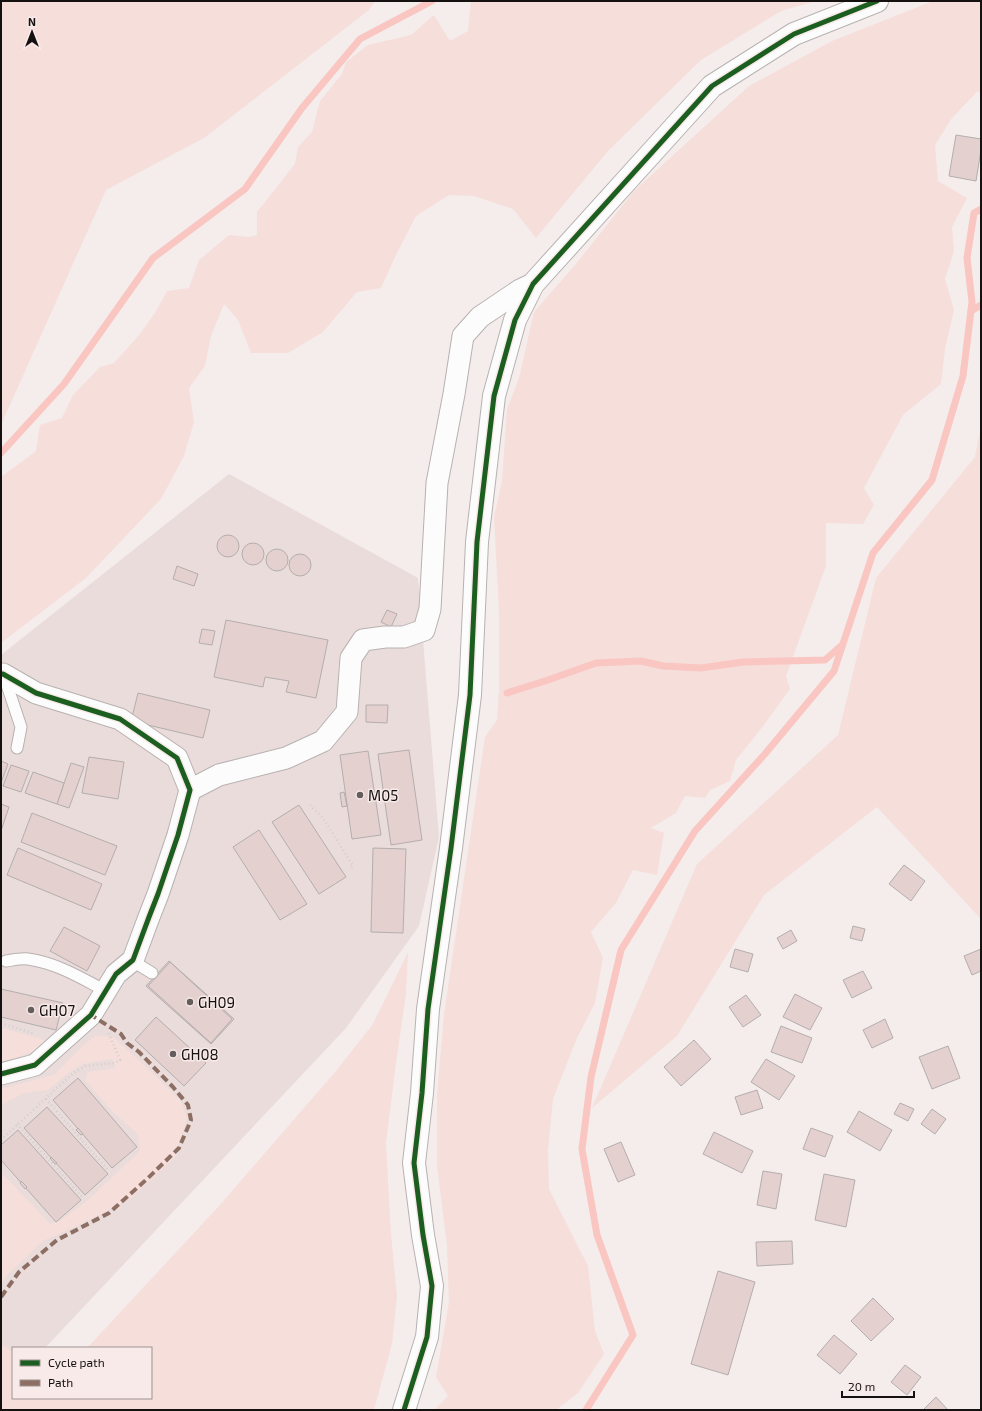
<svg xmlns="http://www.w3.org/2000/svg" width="982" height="1411" font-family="'Exo 2',sans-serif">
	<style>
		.built { fill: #eadcdb }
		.green { fill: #f6dedb }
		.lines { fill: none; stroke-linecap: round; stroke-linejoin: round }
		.stream { stroke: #fac6c1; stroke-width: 7 }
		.building { fill: #e4d0cf; stroke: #b3aead }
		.service-casing { stroke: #b7b2b1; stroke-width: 13 }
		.minor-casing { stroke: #b7b2b1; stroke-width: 23 }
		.tertiary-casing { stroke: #b7b2b1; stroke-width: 24 }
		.path { stroke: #d1cfce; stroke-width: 2.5; stroke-dasharray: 1 3; stroke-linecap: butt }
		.service { stroke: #fdfcfc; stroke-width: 11 }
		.minor { stroke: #fdfcfc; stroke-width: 21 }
		.tertiary { stroke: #fdfcfc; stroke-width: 22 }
		.quiet { stroke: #8d6e63; stroke-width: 4; stroke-dasharray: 8 4; stroke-linecap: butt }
		.cycleway-casing { stroke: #f7eae8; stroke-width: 8 }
		.cycleway { stroke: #1b5e20; stroke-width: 5 }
		.poi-dot { fill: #635e5d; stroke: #f7eae8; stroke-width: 1.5 }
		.labels { text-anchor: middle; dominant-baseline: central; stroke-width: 3; stroke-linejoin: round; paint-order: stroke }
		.poi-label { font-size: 15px; fill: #151110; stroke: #f7eae8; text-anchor: start }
	</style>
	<rect width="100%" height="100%" fill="#f4edec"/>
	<polygon class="built" points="229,474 418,578 439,837 419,926 346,1028 45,1348 13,1348 13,1380 1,1390 1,655"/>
	<g class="green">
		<polygon points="1,1 375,1 369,10 204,138 106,190 1,425"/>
		<polygon points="471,1 816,1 781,11 701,60 608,151 536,238 513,209 474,196 449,195 416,216 395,257 381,288 357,292 323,332 288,353 251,353 238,320 224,304 211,336 205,366 189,388 194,422 184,456 161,499 86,578 1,643 1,477 36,451 40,425 62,418 73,395 100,367 114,363 139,335 155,313 167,291 189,288 199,260 229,235 249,237 257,235 257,212 295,164 298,147 312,132 320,101 342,74 346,62 368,45 411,35 434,15 450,41 468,31"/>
		<polygon points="933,1 981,1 981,95 978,91 952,118 935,145 938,181 967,198 952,227 954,251 945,279 954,310 945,349 941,384 903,415 864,488 874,505 863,524 826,523 826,566 786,676 790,689 764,725 736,760 730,781 710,790 705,798 685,796 676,813 651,828 664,833 657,875 633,870 616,903 591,932 603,958 595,1003 577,1038 553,1099 548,1151 549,1189 588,1266 595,1331 604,1354 578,1393 556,1410 434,1410 448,1396 436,1377 449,1302 447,1246 437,1165 437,1095 444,1014 485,737 497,720 499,691 499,613 494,517 502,481 507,409 519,378 534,312 575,265 635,190 749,86 832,41"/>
		<polygon points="981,426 981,919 877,807 764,895 677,1036 592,1108 697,864 838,735 876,578 975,457"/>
		<polygon points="408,952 406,994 396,1063 386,1143 391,1234 397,1296 392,1344 374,1410 1,1410 1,1345 7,1347 13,1353 13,1398 151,1398 151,1348 87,1348 219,1206 336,1071 373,1024"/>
		<polygon points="1,1028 38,1038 54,1044 1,1063"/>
		<polygon points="95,1036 113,1037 143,1064 181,1101 187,1118 175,1157 130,1199 89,1220 43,1241 7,1275 1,1285 1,1172 50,1224 58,1222 87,1201 140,1151 138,1134 113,1112 85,1080 88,1072 116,1068 112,1059 83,1064 68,1073 48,1090 24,1093 1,1105 1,1089 54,1075 84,1045"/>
	</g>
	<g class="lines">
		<g class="stream">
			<polyline points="971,311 981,305"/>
			<polyline points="1,453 64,384 153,258 245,189 302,108 360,39 432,1"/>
			<polyline points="507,693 548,680 596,663 641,661 663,666 701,668 743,662 825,660 842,645"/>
			<polyline points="586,1410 633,1335 597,1235 582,1149 591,1077 621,950 695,831 764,755 834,671 873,553 932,480 963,376 972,302 967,258 974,213 981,209"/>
		</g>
	</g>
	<g class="building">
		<polygon points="956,135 981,139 981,150 976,181 949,176"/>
		<circle cx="228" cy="546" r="11"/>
		<circle cx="253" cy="554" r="11"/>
		<circle cx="277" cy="560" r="11"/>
		<circle cx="300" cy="565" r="11"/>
		<polygon points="177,566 198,574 194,586 173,579"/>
		<polygon points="387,610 397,614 391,627 381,622"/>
		<polygon points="226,620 328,640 316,698 286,692 289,681 265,677 263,687 214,677"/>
		<polygon points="202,629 215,631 212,645 199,643"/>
		<polygon points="138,693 210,710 203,738 131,721"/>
		<polygon points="366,705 388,705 387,723 366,722"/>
		<polygon points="409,750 422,840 391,845 378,754"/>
		<polygon points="368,751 381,835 352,839 340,755"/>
		<polygon points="89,757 124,762 118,799 82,793"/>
		<polygon points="1,761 8,764 1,783"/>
		<polygon points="71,763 84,767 69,808 57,804"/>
		<polygon points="11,765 29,771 21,792 3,786"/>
		<polygon points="33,772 64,783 57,804 25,793"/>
		<polygon points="344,792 347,806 342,807 340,793"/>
		<polygon points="1,804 9,807 1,831"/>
		<polygon points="299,805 346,877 319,894 272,822"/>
		<polygon points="32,813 117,846 105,875 21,842"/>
		<polygon points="259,830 307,904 280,920 233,847"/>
		<polygon points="18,848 102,884 91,910 7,875"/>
		<polygon points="373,848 406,849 403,933 371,932"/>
		<polygon points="904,865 925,881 911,901 889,884"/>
		<polygon points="853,926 865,929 862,941 850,938"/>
		<polygon points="64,927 100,946 87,971 50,951"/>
		<polygon points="791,930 797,941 783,949 777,938"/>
		<polygon points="735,949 753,954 748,972 730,967"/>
		<polygon points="981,949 981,971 972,975 964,956"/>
		<polygon points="169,961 234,1019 211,1044 146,986"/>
		<polygon points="170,962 232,1019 211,1043 148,986"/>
		<polygon points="863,971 872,988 852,998 843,980"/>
		<polygon points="1,989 63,1003 56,1030 1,1017"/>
		<polygon points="795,994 822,1008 810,1030 783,1017"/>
		<polygon points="746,995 761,1015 743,1027 729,1007"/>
		<polygon points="156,1017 206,1063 184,1086 135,1040"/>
		<polygon points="885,1019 893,1038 872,1048 863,1030"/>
		<polygon points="781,1026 812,1038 802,1063 771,1052"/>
		<polygon points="694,1040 711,1059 681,1086 664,1067"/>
		<polygon points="948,1046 960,1078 932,1089 919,1057"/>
		<polygon points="766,1059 795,1076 779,1100 751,1082"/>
		<polygon points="78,1078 137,1147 112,1168 53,1100"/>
		<polygon points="757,1090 763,1108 741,1115 735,1097"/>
		<polygon points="900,1103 914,1109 908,1121 894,1114"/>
		<polygon points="47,1107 108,1174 85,1195 24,1128"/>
		<polygon points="932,1109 946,1119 935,1134 921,1124"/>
		<polygon points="859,1111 892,1130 880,1151 847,1132"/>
		<polygon points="78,1128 83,1134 81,1135 76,1130"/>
		<polygon points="811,1128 833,1136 825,1157 803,1149"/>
		<polygon points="18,1130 81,1200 56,1222 1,1160 1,1145"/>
		<polygon points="714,1132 753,1151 742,1173 703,1154"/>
		<polygon points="621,1142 635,1175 618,1182 604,1149"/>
		<polygon points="51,1157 57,1163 55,1164 50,1158"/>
		<polygon points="763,1171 782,1174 776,1209 757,1205"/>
		<polygon points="824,1174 855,1180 846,1227 815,1220"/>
		<polygon points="21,1181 27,1187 25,1189 20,1183"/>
		<polygon points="792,1241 793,1264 757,1266 756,1242"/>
		<polygon points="718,1271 755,1282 728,1375 691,1364"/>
		<polygon points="873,1298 894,1319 871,1341 851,1321"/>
		<polygon points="834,1335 857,1354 840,1374 817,1355"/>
		<polygon points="905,1365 921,1377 907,1395 891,1382"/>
		<polygon points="936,1397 948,1410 923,1410"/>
	</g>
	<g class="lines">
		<g class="service-casing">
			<g id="service">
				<polyline points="4,676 21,727 17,748"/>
				<polyline points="133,960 139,965 152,973"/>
				<path d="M6 961C13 960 21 958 28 959 57 963 81 978 106 991"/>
			</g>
		</g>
		<g class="minor-casing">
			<g id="minor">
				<polyline points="1,674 3,674 36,693 120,719 177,758 190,790 178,835 158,894 149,917 133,960 116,974 91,1015 35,1065 1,1074"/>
				<polyline points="190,790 219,775 286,758 323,741 347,712 351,658 363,640 385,637 404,637 424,630 430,609 437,483 454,394 463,336 480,317 520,290 533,284"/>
			</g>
		</g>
		<g class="tertiary-casing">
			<polyline id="tertiary" points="404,1410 427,1337 432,1286 423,1235 414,1163 422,1093 428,1009 451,848 470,695 477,542 494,396 515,320 533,284 712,86 794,34 877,1"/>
		</g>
		<g class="path">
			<polyline points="310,805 323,818 353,866 349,869"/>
			<polyline points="1,1023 35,1034"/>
			<polyline points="46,1099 108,1170"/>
			<polyline points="17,1124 82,1197"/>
			<polyline points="1,1140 71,1075 85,1066 114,1063 120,1060 108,1032"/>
		</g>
		<use href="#service" class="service"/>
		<use href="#minor" class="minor"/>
		<use href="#tertiary" class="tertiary"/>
		<polyline class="quiet" points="1,1297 19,1272 57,1240 109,1213 147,1179 179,1148 191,1120 188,1105 173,1087 139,1052 127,1043 121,1034 91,1015"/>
		<g class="cycleway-casing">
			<g id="cycleway">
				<polyline points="1,674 3,674 36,693 120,719 177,758 190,790 178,835 158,894 149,917 133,960 116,974 91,1015 35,1065 1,1074"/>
				<polyline points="404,1410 427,1337 432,1286 423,1235 414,1163 422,1093 428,1009 451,848 470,695 477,542 494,396 515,320 533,284 712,86 794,34 877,1"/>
			</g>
		</g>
		<use href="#cycleway" class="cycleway"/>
	</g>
	<g class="poi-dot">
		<circle cx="360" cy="795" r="4"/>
		<circle cx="190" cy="1002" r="4"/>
		<circle cx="31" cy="1010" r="4"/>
		<circle cx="173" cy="1054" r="4"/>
	</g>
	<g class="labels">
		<g class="poi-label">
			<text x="368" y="795">M05</text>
			<text x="198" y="1002">GH09</text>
			<text x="39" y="1010">GH07</text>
			<text x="181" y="1054">GH08</text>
		</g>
	</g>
	<rect width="982" height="1411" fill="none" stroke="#151110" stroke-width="4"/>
	<rect x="12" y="1347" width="140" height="52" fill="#f7eae8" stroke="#9d9392"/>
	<rect x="20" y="1360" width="20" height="6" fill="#1b5e20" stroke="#9d9392"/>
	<text x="48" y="1367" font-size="12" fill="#151110">Cycle path</text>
	<rect x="20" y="1380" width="20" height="6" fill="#8d6e63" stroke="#9d9392"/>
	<text x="48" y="1387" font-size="12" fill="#151110">Path</text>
	<g transform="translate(32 32)" stroke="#f7eae8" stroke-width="3" paint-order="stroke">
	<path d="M0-3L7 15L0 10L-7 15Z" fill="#151110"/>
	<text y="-6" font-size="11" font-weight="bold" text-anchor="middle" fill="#151110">N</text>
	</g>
	<path d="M842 1391v6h72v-6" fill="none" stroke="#151110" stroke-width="2"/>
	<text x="848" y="1391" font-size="12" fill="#151110" stroke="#f7eae8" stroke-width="3" paint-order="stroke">20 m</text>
</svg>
